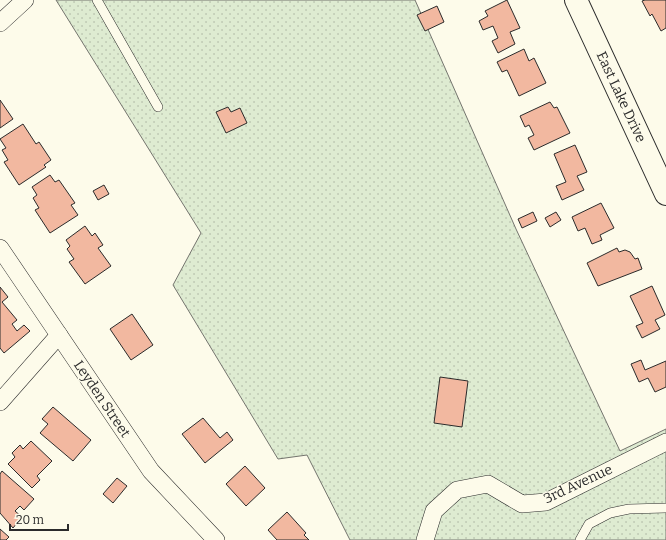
<svg xmlns="http://www.w3.org/2000/svg" width="666" height="540" font-family="Bitter,serif">
	<style>
		.park { fill: url(#park-dots); stroke: #74746e }
		.building { fill: #f2b8a0; stroke: #2b2b2b }
		.lines { fill: none; stroke-linecap: round; stroke-linejoin: round }
		.lane-casing { stroke: #2b2b2b; stroke-width: 10 }
		.street-casing { stroke: #2b2b2b; stroke-width: 18 }
		.secondary-casing { stroke: #2b2b2b; stroke-width: 24 }
		.lane { stroke: #fdfbea; stroke-width: 9 }
		.street { stroke: #fdfbea; stroke-width: 17 }
		.secondary { stroke: #fdfbea; stroke-width: 22 }
		.labels { text-anchor: middle; dominant-baseline: central; stroke-width: 3; stroke-linejoin: round; paint-order: stroke }
		.street-label { font-size: 14px; fill: #2b2b2b; stroke: #fdfbea }
	</style>
	<defs>
		<pattern id="park-dots" width="8" height="8" patternUnits="userSpaceOnUse"><rect width="8" height="8" fill="#deebd1"/><path d="M2 2h.1M6 6h.1" fill="none" stroke="#bfcab4" stroke-width="1.8" stroke-linecap="round"/></pattern>
	</defs>
	<rect width="100%" height="100%" fill="#fdfbea"/>
	<polygon class="park" points="56,0 415,0 516,229 620,451 666,429 666,540 350,540 307,455 278,459 173,285 201,233"/>
	<g class="building">
		<polygon points="507,0 520,28 510,32 515,44 498,53 492,41 498,38 493,26 483,30 479,21 488,16 485,11"/>
		<polygon points="645,0 666,0 666,28 661,31 652,14 650,16 642,1"/>
		<polygon points="437,6 444,22 425,31 417,15"/>
		<polygon points="524,49 529,61 534,58 546,83 519,96 507,70 502,72 497,62"/>
		<polygon points="0,100 13,119 0,128"/>
		<polygon points="550,102 554,108 557,107 570,133 534,150 528,138 534,135 529,125 525,127 520,116"/>
		<polygon points="228,107 231,112 240,108 247,123 226,133 216,112"/>
		<polygon points="23,124 36,144 39,142 51,160 44,165 46,167 19,185 4,162 8,160 2,150 6,148 0,139"/>
		<polygon points="575,145 587,172 577,176 584,190 562,200 556,186 566,182 554,154"/>
		<polygon points="50,175 55,182 59,180 75,203 71,205 78,215 50,233 35,210 39,208 33,198 37,195 32,187"/>
		<polygon points="104,185 109,194 98,200 93,191"/>
		<polygon points="601,203 614,228 600,235 602,240 592,244 585,228 578,231 572,217"/>
		<polygon points="533,212 537,221 522,228 518,219"/>
		<polygon points="556,212 561,220 550,227 545,218"/>
		<polygon points="85,226 92,236 95,233 103,245 98,248 111,266 85,284 69,262 74,259 67,249 70,246 66,240"/>
		<polygon points="617,248 619,252 625,250 630,252 635,259 638,258 642,269 598,286 587,263"/>
		<polygon points="652,286 665,315 655,320 660,329 642,338 636,326 643,323 630,296"/>
		<polygon points="0,287 8,297 2,302 17,320 12,324 17,331 24,325 30,331 4,353 0,348"/>
		<polygon points="132,314 153,345 131,360 110,329"/>
		<polygon points="641,360 645,370 666,361 666,387 655,392 648,378 639,382 631,364"/>
		<polygon points="440,377 468,381 462,427 434,423"/>
		<polygon points="53,407 91,440 73,461 40,433 48,424 42,419"/>
		<polygon points="203,418 220,438 227,432 233,440 205,463 182,434"/>
		<polygon points="31,441 52,461 37,476 40,480 32,488 8,464 15,457 12,453 20,445 23,449"/>
		<polygon points="245,466 265,488 246,506 226,484"/>
		<polygon points="2,471 34,499 24,510 20,506 15,511 22,517 13,528 0,513 0,474"/>
		<polygon points="117,478 127,486 113,503 103,494"/>
		<polygon points="287,512 306,533 304,535 309,540 277,540 268,530"/>
		<polygon points="0,529 9,537 6,540 0,540"/>
	</g>
	<g class="lines">
		<g class="lane-casing">
			<g id="lane">
				<polyline points="97,0 158,107"/>
				<polyline points="580,540 589,524 610,513 629,509 666,508"/>
			</g>
		</g>
		<g class="street-casing">
			<g id="street">
				<polyline points="0,23 25,0"/>
				<polyline points="0,248 151,471 216,540"/>
				<polyline points="0,402 59,335"/>
				<polyline points="425,540 434,511 457,490 488,484 522,504 546,502 666,442"/>
			</g>
		</g>
		<g class="secondary-casing">
			<polyline id="secondary" points="576,0 666,194"/>
		</g>
		<use href="#lane" class="lane"/>
		<use href="#street" class="street"/>
		<use href="#secondary" class="secondary"/>
	</g>
	<g class="labels">
		<g class="street-label">
			<text transform="translate(621 97) rotate(65)">East Lake Drive</text>
			<text transform="translate(102 399) rotate(56)">Leyden Street</text>
			<text transform="translate(578 484) rotate(-25)">3rd Avenue</text>
		</g>
	</g>
	<path d="M10 524v6h58v-6" fill="none" stroke="#2b2b2b" stroke-width="2"/>
	<text x="16" y="524" font-size="12" fill="#2b2b2b" stroke="#fdfbea" stroke-width="3" paint-order="stroke">20 m</text>
</svg>
